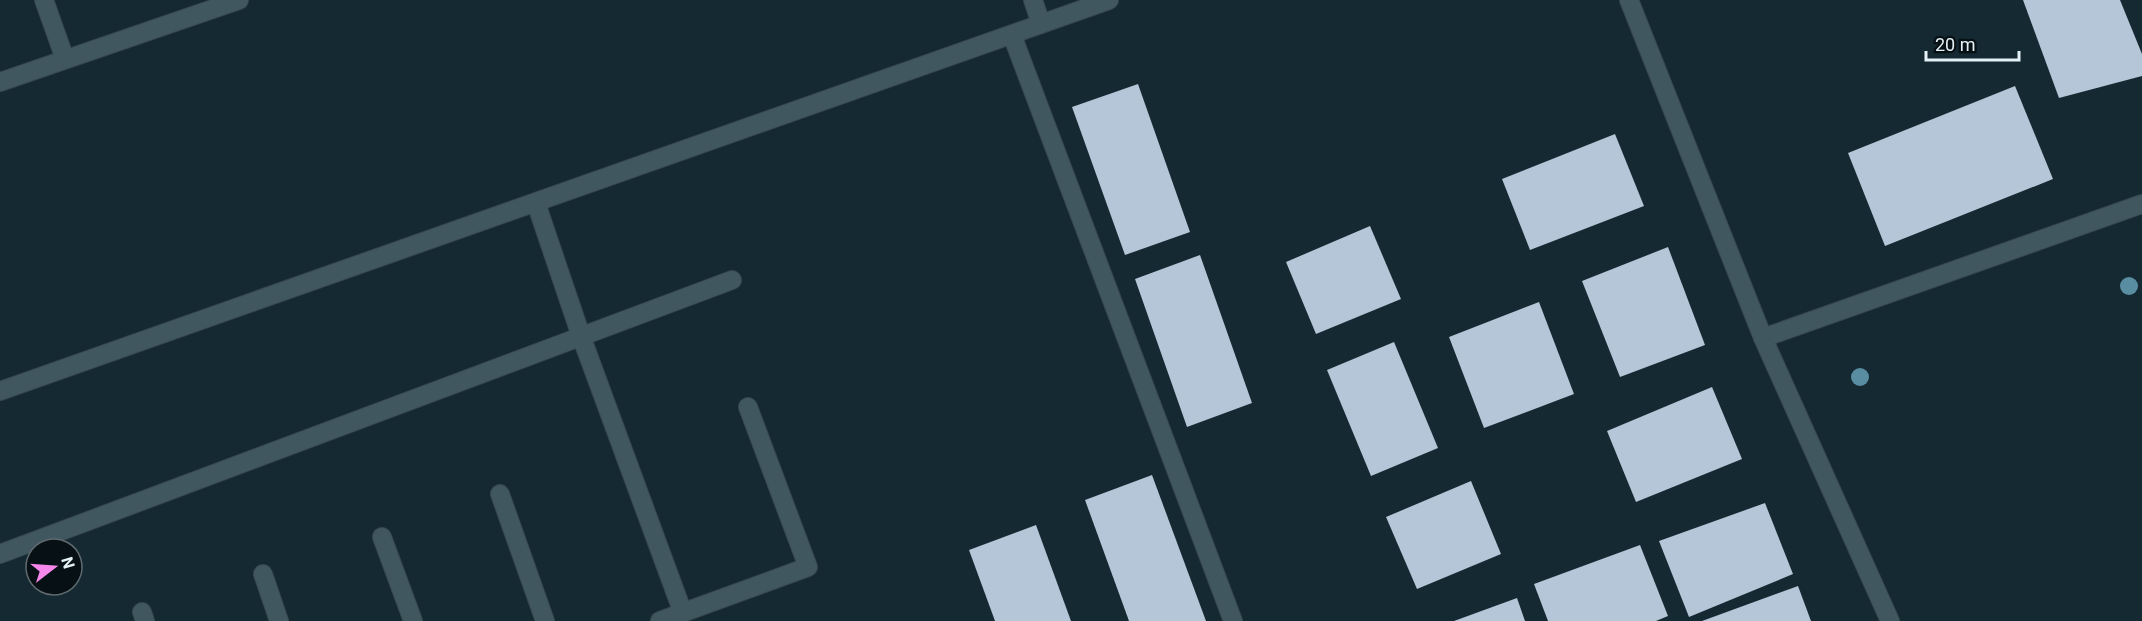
<svg xmlns="http://www.w3.org/2000/svg" width="2142" height="621" font-family="Roboto,sans-serif">
	<style>
		.building { fill: #b4c6d7 }
		.lines { fill: none; stroke-linecap: round; stroke-linejoin: round }
		.minor-casing { stroke: #37474e; stroke-width: 20 }
		.minor { stroke: #405760; stroke-width: 18 }
		.tree { fill: #598da1 }
	</style>
	<rect width="100%" height="100%" fill="#142931"/>
	<g class="building">
		<polygon points="2023,0 2120,0 2142,54 2142,76 2059,98"/>
		<polygon points="1138,84 1190,232 1125,255 1072,107"/>
		<polygon points="2015,86 2053,179 1885,246 1848,153"/>
		<polygon points="1615,134 1644,206 1530,250 1502,179"/>
		<polygon points="1370,226 1401,299 1316,334 1286,262"/>
		<polygon points="1668,247 1705,345 1620,377 1582,281"/>
		<polygon points="1200,255 1252,403 1187,427 1135,279"/>
		<polygon points="1539,302 1574,394 1484,428 1449,337"/>
		<polygon points="1394,342 1438,448 1371,476 1327,370"/>
		<polygon points="1712,387 1742,459 1636,502 1607,431"/>
		<polygon points="1152,475 1206,621 1129,621 1085,500"/>
		<polygon points="1471,481 1501,554 1417,589 1386,517"/>
		<polygon points="1765,503 1793,574 1689,617 1659,541"/>
		<polygon points="1036,525 1071,621 995,621 969,550"/>
		<polygon points="1640,545 1668,616 1656,621 1548,621 1534,584"/>
		<polygon points="1798,586 1811,621 1702,621"/>
		<polygon points="1517,598 1525,621 1454,621"/>
	</g>
	<g class="lines">
		<g class="minor-casing">
			<g id="minor">
				<polyline points="44,0 65,59"/>
				<polyline points="1033,0 1041,24"/>
				<polyline points="1629,0 1763,338 1890,621"/>
				<polyline points="1012,35 1233,621"/>
				<polyline points="0,82 239,0"/>
				<polyline points="536,203 581,336 683,613"/>
				<polyline points="1763,338 2142,204"/>
				<polyline points="0,391 1109,0"/>
				<polyline points="500,494 545,621"/>
				<polyline points="382,537 413,621"/>
				<polyline points="0,554 732,280"/>
				<polyline points="263,574 279,621"/>
				<polyline points="142,612 145,621"/>
				<polyline points="660,621 808,567 748,407"/>
			</g>
		</g>
		<use href="#minor" class="minor"/>
	</g>
	<g class="tree">
		<circle cx="2129" cy="286" r="9"/>
		<circle cx="1860" cy="377" r="9"/>
	</g>
	<g transform="translate(54 567) rotate(73)"><circle r="28" fill="#071014" stroke="#5f6a6f" stroke-width="1.5"/>
	<path d="M0-4.5L10 22L0 15L-10 22Z" fill="#f788eb"/>
	<text y="-9" font-size="16" font-weight="bold" text-anchor="middle" fill="#e4f1f7">N</text>
	</g>
	<path d="M1926 51v9h93v-9" fill="none" stroke="#e4f1f7" stroke-width="3"/>
	<text x="1935" y="51" font-size="18" fill="#e4f1f7" stroke="#071014" stroke-width="4.5" paint-order="stroke">20 m</text>
</svg>
